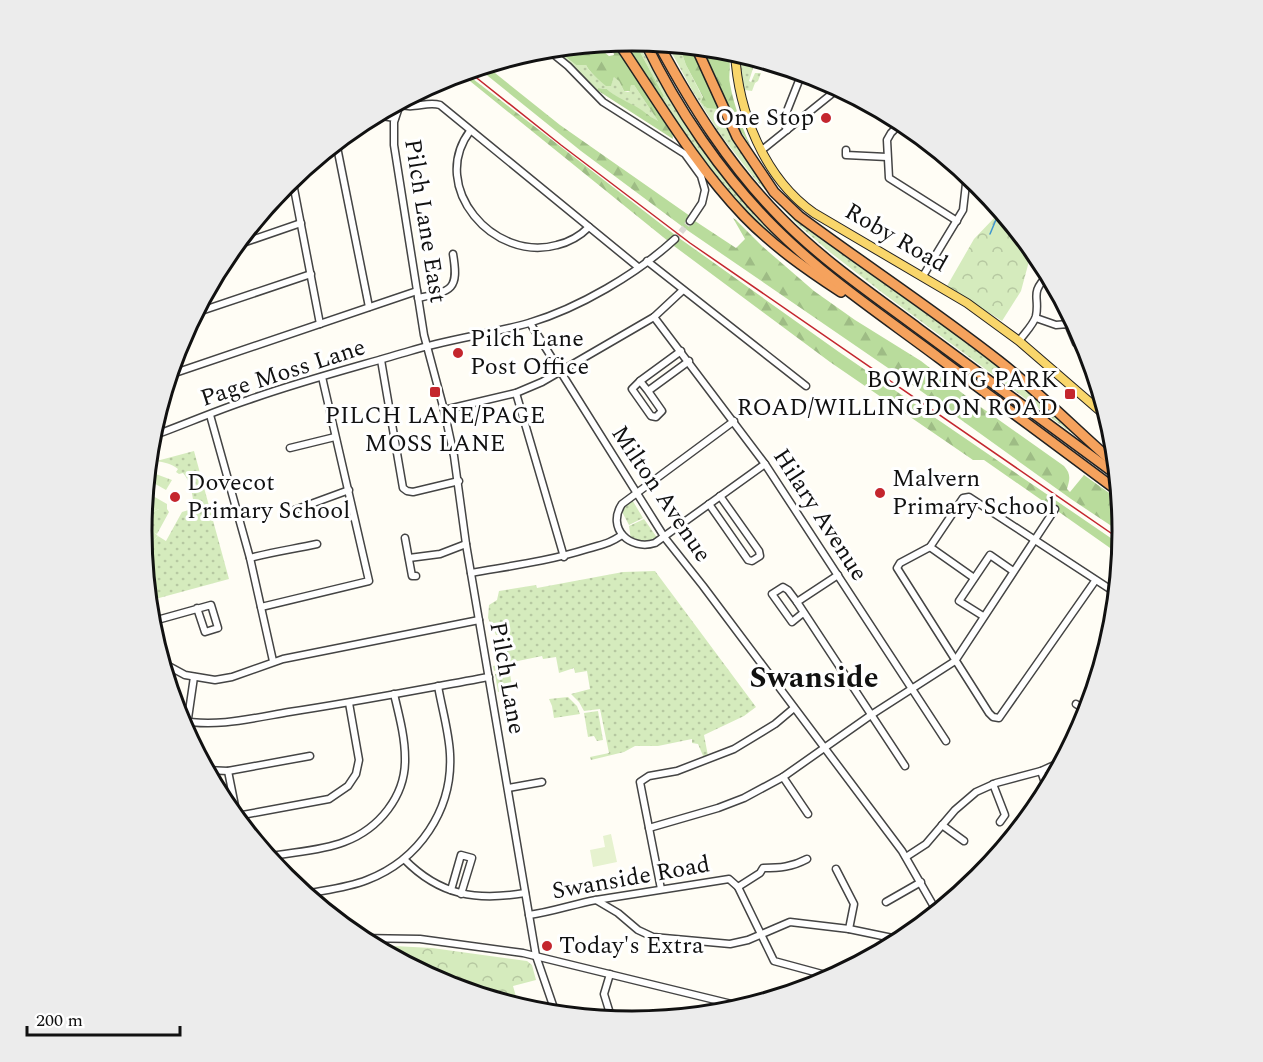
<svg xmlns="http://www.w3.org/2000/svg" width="1263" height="1062" font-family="Spectral,serif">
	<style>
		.grass { fill: url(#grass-dots) }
		.forest { fill: url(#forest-firs) }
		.park { fill: url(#park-crowns) }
		.pitch { fill: #e6f2cf }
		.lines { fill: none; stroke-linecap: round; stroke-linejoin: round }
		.stream { stroke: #3f96cf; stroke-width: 1.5 }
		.minor-tunnel { stroke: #dbdad3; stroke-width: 6; stroke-dasharray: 6 3; stroke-linecap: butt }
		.minor-casing { stroke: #444; stroke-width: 9 }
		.major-casing { stroke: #222; stroke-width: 10 }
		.highway-casing { stroke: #222; stroke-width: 12 }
		.minor { stroke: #fff; stroke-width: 6 }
		.major { stroke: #f9d66b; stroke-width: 8 }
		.highway { stroke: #f5a25d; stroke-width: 9 }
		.rail { stroke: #c4262e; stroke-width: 1.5 }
		.poi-dot { fill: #c4262e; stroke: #fff; stroke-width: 2 }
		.labels { text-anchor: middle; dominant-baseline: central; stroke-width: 6; stroke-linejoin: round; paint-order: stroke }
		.poi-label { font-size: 24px; fill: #111; stroke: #fff; text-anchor: start }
		.street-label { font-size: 24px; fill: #111; stroke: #fff }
		.district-label { font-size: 30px; font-weight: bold; fill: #111; stroke: #fff }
		.rim { fill: none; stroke: #111; stroke-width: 3 }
	</style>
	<defs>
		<pattern id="grass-dots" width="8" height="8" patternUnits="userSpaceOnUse" patternTransform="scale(1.5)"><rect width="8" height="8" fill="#d5ebbd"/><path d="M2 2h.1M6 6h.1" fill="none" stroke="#b6c8a1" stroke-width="1.8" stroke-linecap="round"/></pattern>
		<pattern id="forest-firs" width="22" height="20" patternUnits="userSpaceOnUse" patternTransform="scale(1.5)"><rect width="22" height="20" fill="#b9dc9c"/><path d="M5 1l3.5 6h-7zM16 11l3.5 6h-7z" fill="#9ebc85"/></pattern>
		<pattern id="park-crowns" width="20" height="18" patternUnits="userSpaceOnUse" patternTransform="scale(1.5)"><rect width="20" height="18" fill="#d5ebbd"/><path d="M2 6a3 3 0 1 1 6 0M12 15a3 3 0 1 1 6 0" fill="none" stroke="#b6c8a1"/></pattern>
	</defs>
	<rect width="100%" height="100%" fill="#fffdf5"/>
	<g class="grass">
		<path d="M623 41 663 100 664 96 634 41H637C679 121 728 194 795 256 733 210 692 146 649 83 642 72 624 50 623 41Z"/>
		<polygon points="667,44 679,45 686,65 703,98 719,109 707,81 754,170 819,236 934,317 1008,374 1081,440 884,294 831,253 798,225 754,178 720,134 692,90"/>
		<path d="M560 53 576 65H586C590 74 601 82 611 85L614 77H617L624 91 628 92 630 91 631 85H634L658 121H656C642 107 620 103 607 89L598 88 597 90Z"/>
		<polygon points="739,54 756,59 749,81 751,82 755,73 761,73 758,81 755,83 752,91 745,90 743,88"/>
		<path d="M194 451 229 579 148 601 142 546 151 543 158 536 166 541 182 512 195 508C191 493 193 486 183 473L179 474 176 472 178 469C172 464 164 462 156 461L155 465 149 463Z"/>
		<polygon points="631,498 643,518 629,525 621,510"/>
		<path d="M159 509H167L169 512 157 534C148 530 148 524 144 516Z"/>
		<polygon points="644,519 658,539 649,543 631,540 629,526"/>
		<polygon points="655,571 756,707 744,716 704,735 708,756 704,758 698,744 692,743 692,739 658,746 635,746 624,752 591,760 590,757 609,753 600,709 584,711 579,702 571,694 590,689 587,671 575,673 574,668 559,673 556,657 543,659 542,656 513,662 514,665 494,671 493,666 509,663 504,635 496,635 488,618 489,605 497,600 499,591 536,585 537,588 623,572"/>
		<polygon points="506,672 510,674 512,686 510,689 498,692 495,674"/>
		<polygon points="568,697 577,706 580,714 554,718 552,706 549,699"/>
		<polygon points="598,711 603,740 597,741 594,736 588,737 584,713"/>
	</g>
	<g class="forest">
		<polygon points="623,41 634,41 664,96 662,101"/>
		<path d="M614 43 672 130 673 139 597 90 598 88 607 89C614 96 624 100 633 105 642 109 650 117 658 121L634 85H631L630 91H624L619 81 614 77 611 86H606C599 80 590 73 586 65H576L554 48 594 44 609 56 614 55 612 47Z"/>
		<polygon points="679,45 692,46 719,109 707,108 701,102 703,97 686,65"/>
		<path d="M702 47C710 48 723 48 728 56 732 64 728 75 730 84 734 106 742 127 751 147L730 114Z"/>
		<path d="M485 65 560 125 690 216V220L695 221 736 248 745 239 733 218 736 220 762 246 814 291 855 320 921 361 975 403 1064 466C1071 474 1070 479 1067 489L1070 492 1084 475 1119 500 1122 533 1071 499 907 381 687 230 581 151 478 68Z"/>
		<polygon points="464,72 679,238 839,352 1121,545 1120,555 1059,512 1056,506 1050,506 984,460 973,460 830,362 674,246 675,242 672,240 668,241 663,237 460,73"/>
	</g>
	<g class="park">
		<polygon points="998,208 1032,250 1021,291 1002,321 947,286 974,239 996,216"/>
		<polygon points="153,473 172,480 166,490 150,481 149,474"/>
		<polygon points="146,492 167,504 167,509 159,509 144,516 145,523 158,536 151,543 142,546 141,531"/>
		<polygon points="375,945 432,948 527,961 532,965 536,980 513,986 519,1007 443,984 373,946"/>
	</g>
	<polygon class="pitch" points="611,834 617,862 593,867 590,850 605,847 603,836"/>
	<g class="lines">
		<polyline class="stream" points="990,234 1000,210"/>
		<polyline class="minor-tunnel" points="675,239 690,221"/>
		<g class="minor-casing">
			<g id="minor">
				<polyline points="547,49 568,66 603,102 685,154 701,176 705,190 702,203 690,221"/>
				<polyline points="401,101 394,122 394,145 424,335 444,410 454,456 466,544 536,956 556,1014"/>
				<path d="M399 104C413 110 426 101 440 105L638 267"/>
				<polyline points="902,122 891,133 887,140 889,178 957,221"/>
				<polyline points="358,124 382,116 395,118"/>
				<polyline points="787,130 784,122 785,116 802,73"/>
				<path d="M470 131C428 187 494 263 557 245 570 242 580 236 589 227"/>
				<polyline points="336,142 369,307"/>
				<polyline points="762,150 839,88"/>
				<polyline points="846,150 846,155 887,157"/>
				<polyline points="292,178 320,324"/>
				<polyline points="234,246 301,223"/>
				<polyline points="647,261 806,386"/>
				<polyline points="923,276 963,210 967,175"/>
				<path d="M418 298C452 291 459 290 453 254"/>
				<polyline points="195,313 311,274"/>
				<polyline points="654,317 765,464 946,741"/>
				<polyline points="1036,318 1056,325 1068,324 1076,343 1087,350"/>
				<polyline points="530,323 665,538 703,586 902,851 937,912"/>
				<path d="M1019 341C1024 334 1034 324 1036 316 1040 296 1029 294 1048 275"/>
				<polyline points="381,360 403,488 407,491 413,492 459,481"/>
				<polyline points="169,375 417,291"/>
				<polyline points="640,381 681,351"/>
				<polyline points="648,391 640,381 632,389 651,416 656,417 662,411 648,391 689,361"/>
				<polyline points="516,393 564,557"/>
				<polyline points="444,410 516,393 542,382 654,317 683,290"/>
				<polyline points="210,415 250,558 273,661"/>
				<path d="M734 421 622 504C606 528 630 551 655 543L765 464"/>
				<path d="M150 437C183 425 215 411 248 400 301 381 356 367 410 351 449 339 490 334 529 323 579 308 637 274 675 239"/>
				<polyline points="290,448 335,437"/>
				<polyline points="709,504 748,560 752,561 760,556 759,551 720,496"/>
				<polyline points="289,512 349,490"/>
				<polyline points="405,538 412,576 416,576"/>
				<polyline points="930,547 974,578"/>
				<path d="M250 558C272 552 294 549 317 544"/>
				<polyline points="409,558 440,554 466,544"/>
				<path d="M471 573C510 566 549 561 587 549 602 544 607 545 622 535"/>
				<polyline points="1095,581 999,718 993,717 989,713 897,568 900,563 930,547 963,498 969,497 1116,593"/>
				<polyline points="797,602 838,575"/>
				<polyline points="261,607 369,581 322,377"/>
				<polyline points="803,613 792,622 772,594 783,587 788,590 797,602 905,766"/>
				<polyline points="983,616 959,601 990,555 1013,571"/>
				<polyline points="150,622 211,605 218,628 205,632 197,608"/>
				<polyline points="161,662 185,675 215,680 232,677 283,659 479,620"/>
				<polyline points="1076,704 1087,711"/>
				<path d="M179 720C214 728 254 718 289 712 356 702 422 689 489 677"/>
				<polyline points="186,732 194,677"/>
				<polyline points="1075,737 1075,732 1085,716"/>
				<polyline points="206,770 228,771 310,756"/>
				<polyline points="228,771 238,821"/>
				<polyline points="1041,771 1047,789"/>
				<polyline points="783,777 808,814"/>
				<polyline points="993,784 1005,815 1000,822"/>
				<polyline points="508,788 542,782"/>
				<polyline points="237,816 329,799 348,786 356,774 359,760 349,703"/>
				<polyline points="942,825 964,841"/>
				<polyline points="649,828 718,808 744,798 783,777 871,715 955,661 1055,509"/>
				<path d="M267 857C292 852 321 851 344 842 379 829 406 796 405 758 405 737 399 715 394 694"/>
				<polyline points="906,857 926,844 955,810 976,792 996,783 1041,771 1061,762"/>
				<path d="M404 859C440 896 477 901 525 893"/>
				<polyline points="836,869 854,904 849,929"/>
				<path d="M738 887 760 873 763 868C780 868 792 867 807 859"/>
				<polyline points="661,889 640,782 649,776 677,771 734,749 775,724 794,708"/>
				<polyline points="451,890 461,855 472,858 461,894"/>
				<path d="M305 894C325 890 347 888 367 880 419 860 453 810 450 754 449 732 442 709 438 686"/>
				<polyline points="596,900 618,913 638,930 653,937 730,944 748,940 790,922 849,929 902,940"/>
				<polyline points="886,902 921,882"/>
				<path d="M529 915C552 912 574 904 596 900L729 879 738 887 774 961 833 977"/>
				<polyline points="358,938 420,939 523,953 744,1007"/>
				<polyline points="610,974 604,994 612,1020"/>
			</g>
		</g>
		<g class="major-casing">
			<path id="major" d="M735 52C738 111 764 178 814 213L967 303 1019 341 1107 417"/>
		</g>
		<g class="highway-casing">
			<g id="highway">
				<path d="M618 42C658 101 695 165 744 216 773 246 806 269 841 292"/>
				<path d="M645 42C677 109 722 175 775 228 824 277 883 316 939 358 999 402 1058 447 1118 491"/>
				<path d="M658 43C692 106 730 167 781 218 822 260 872 294 919 329 985 378 1051 427 1117 475"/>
				<path d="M696 47 737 137 774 192 799 216C865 265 934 310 999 361 1040 393 1076 430 1115 464"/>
			</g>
		</g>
		<use href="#minor" class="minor"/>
		<use href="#major" class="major"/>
		<use href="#highway" class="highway"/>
		<polyline class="rail" points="468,71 561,145 690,243 1121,540"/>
	</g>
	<g class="poi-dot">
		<circle cx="826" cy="118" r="6"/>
		<circle cx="458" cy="353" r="6"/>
		<rect x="429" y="386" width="12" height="12" rx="3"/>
		<rect x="1064" y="388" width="12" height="12" rx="3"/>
		<circle cx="880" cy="493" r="6"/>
		<circle cx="175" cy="497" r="6"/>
		<circle cx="547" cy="946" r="6"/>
	</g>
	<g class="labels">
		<g class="poi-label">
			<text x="814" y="118" text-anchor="end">One Stop</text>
			<text x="470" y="339">Pilch Lane<tspan x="470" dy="28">Post Office</tspan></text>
			<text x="1058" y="380" text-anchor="end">BOWRING PARK<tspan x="1058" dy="28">ROAD/WILLINGDON ROAD</tspan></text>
			<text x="435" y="416" text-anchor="middle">PILCH LANE/PAGE<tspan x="435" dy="28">MOSS LANE</tspan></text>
			<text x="892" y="479">Malvern<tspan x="892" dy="28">Primary School</tspan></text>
			<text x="187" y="483">Dovecot<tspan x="187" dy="28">Primary School</tspan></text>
			<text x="559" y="946">Today's Extra</text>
		</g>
		<g class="street-label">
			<text transform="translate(425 221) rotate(81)">Pilch Lane East</text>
			<text transform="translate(896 238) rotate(30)">Roby Road</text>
			<text transform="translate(283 373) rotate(-18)">Page Moss Lane</text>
			<text transform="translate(661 494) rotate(56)">Milton Avenue</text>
			<text transform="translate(820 515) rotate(57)">Hilary Avenue</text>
			<text transform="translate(507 678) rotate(80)">Pilch Lane</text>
			<text transform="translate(631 878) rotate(-10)">Swanside Road</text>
		</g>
		<g class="district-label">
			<text x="814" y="678">Swanside</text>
		</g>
	</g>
	<path d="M0 0H1263V1062H0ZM152 531a480 480 0 1 1 960 0a480 480 0 1 1-960 0Z" fill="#ececec" fill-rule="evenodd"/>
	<path class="rim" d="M152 531a480 480 0 1 1 960 0a480 480 0 1 1-960 0Z"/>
	<path d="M27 1026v9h153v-9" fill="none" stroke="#111111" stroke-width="3"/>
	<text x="36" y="1026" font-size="18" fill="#111111" stroke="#ffffff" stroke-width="4.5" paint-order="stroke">200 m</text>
</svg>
